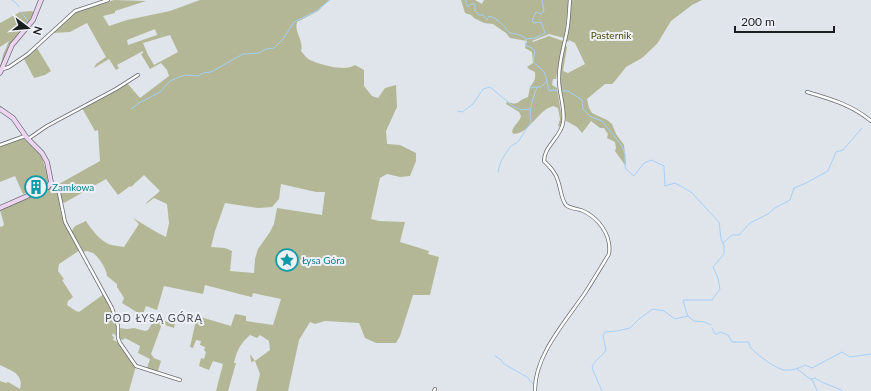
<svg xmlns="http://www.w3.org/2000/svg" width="871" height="391" font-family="Lato,sans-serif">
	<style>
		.green { fill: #b3b795; fill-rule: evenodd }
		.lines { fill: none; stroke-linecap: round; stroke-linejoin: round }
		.stream { stroke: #a4d0f8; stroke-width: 1 }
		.street-casing { stroke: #686c72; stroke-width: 4 }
		.secondary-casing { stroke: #686c72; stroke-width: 5.5 }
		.street { stroke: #fff; stroke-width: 2.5 }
		.secondary { stroke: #edd4f1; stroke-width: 4 }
		.labels { text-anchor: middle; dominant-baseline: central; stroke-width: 4; stroke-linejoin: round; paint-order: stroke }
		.park-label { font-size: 10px; fill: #494d0c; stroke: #eef2f8 }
		.culture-label { font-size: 10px; fill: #0d838f; stroke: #eef2f8; text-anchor: start }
		.neighbourhood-label { font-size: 11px; letter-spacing: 1px; fill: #505459; stroke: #eef2f8 }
	</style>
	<rect width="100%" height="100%" fill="#e0e5eb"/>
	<g class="green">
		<path d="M114 0 146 1 115 11V13L103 16 109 26 127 20 170 11 200 0H329L318 11 297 22C294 33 304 40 301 51 304 54 306 58 310 60 321 65 345 72 355 65L364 70V86L372 96 378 98 385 88 396 85 397 107 386 131 387 144 400 145 416 153V161L410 176 400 177 387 174 380 178 371 219 379 221 405 222 400 242 429 251 428 254 439 257 430 295H413L400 336 396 343H376L365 338 359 323 325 321 315 324 310 322 299 340 288 391H256L260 374 255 361 251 362 250 354 255 361 270 350 269 341 260 335 257 338 250 335C240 344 237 350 234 363H236L228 391H216L223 364 213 361 209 370 199 366 201 358 204 359 206 352 204 350 205 347 200 345 201 341 196 340 193 348 190 347 197 316 231 326 235 314 246 316V321L273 325 281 299 253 293 252 297H251L205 285 203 294 164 286 157 310 146 306 143 314 175 324 174 328 162 324 151 354 154 358 161 361 158 371 147 368 150 359 138 353 140 346 125 338 123 340 119 338V328L127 329 134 328 145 331 148 330 153 322 122 303 124 298 117 287V284L107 276C107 270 99 257 93 253 91 252 89 252 87 251L83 252 80 245 71 232 75 226 86 221C91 229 101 242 111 245 115 246 120 246 124 247L139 224 133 218 158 233 166 237 169 223 167 204 154 198 146 204 147 202 160 191 144 175 131 187 130 186 118 195 106 179 64 203 62 201 57 185 100 161 98 130 95 131 82 108 127 83 140 98 169 76 167 70 161 63 150 69 141 54 143 53V51L117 65 119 68 116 70 109 59 94 68 96 64 106 57 87 23 70 32 52 33 71 16 78 11ZM155 29 157 35 128 45 127 40ZM170 35 178 52 154 65 148 55 143 43ZM281 184 316 192H325L322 215 277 208 274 224 270 232 258 249 255 259 254 273 230 271 232 251 225 248 211 247 215 231 225 203 258 208 272 207 279 199Z"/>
		<path d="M461 0H475L482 4 484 0H569L564 38 549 34 532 41 533 42 549 36 563 41 556 79H553L552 85 557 88 562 119 561 127 558 126 560 119 558 108 553 106C537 111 530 133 514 134L512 132C513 125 520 122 521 116L519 112 506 104 507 102C522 106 515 101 528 97L530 87C534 82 536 79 535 72L529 69 527 67 533 63 532 52 525 48 527 41 510 38 506 33 493 24 484 23 474 18 471 15 465 13Z"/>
		<polygon points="571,0 702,0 692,5 671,21 657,44 642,58 626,67 615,81 612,84 605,84 587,99 589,108 592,113 607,120 612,124 616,134 624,145 626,164 625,165 615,151 616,148 615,142 607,138 608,134 604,128 600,128 591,121 582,133 577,127 566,121 560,91 560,73 565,45 567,47 563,71 568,73 585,64 575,43 569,40 568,42 566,40"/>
		<polygon points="31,11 34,12 29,21 9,45 0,68 3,55 9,41 0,47 0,23 20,12"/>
		<polygon points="37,48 51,71 45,75 34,78 24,59"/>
		<polygon points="24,139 41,155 49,179 47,184 38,187 37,186 35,187 35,188 23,194 15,176 0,182 0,146 15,140"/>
		<path d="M53 187 55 188C62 197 59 209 63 219 67 231 74 240 80 250L59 264 58 271 64 279 62 280 73 297 68 301 67 305 76 311 79 312 104 294 117 324 116 336 113 333 112 336 114 337 113 340 118 342 132 363 136 366 129 391H0V381L6 383 8 382 20 389C24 374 12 371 0 365V227L3 226 4 224 0 210Z"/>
	</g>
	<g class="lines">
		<g class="stream">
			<polyline points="12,0 16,3 19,7"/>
			<path d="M466 0V3L468 7 471 4H475V11L479 15H483L487 20 489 16C498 18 504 27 510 33 516 34 523 35 526 39"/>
			<polyline points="21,12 28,21"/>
			<polyline points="526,40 526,39 535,38 545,33 541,22 534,23 532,21 536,12 541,14 544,11 542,0"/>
			<path d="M526 42 525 45 532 48 535 51 533 61C535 65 537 65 540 68 547 73 547 83 549 91L554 90 557 91"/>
			<polyline points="530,86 531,88 536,87"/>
			<path d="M562 91H568L582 100 583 109 591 117 602 121 622 146 625 154V168L634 176 644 163 651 160 664 166 665 186 675 183 691 192 719 222 721 239 724 245V254L713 267 718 278 720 289 712 300H683L686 311 688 316 675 319 664 311 653 309 639 319 630 328 617 331 605 332 603 336 606 350C602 357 594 360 592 368L602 391"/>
			<polyline points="131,109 139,103 160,92 170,81 179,77 185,75 198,76 203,73 211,72 243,54 259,53 266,49 274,48 283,39 294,22 316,11 330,0"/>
			<polyline points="458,111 462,112 473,104 483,89 490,87 514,107 522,110 530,109"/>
			<path d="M498 172C500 161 504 156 510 147 513 144 517 144 520 139 524 133 526 128 531 123 531 119 530 116 530 113 531 104 534 95 537 87H541L547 81"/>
			<polyline points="723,243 732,235 739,235 750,223 768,214 775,208 790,200 794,188 806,183 828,171 836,152 843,150 862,128"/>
			<polyline points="688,316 694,321 704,322 711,325"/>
			<path d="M712 328 715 334H717L721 332 728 335 732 342H749C749 344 750 346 751 348 756 354 776 369 784 370 791 371 800 368 805 365L812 368 842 352 850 357 871 354"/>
			<polyline points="495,356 500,359 504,364 527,377 533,384"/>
			<polyline points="797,369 813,381 817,391"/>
			<path d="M811 379 815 378C823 384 834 386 843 391"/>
		</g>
		<g class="street-casing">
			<g id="street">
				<polyline points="3,69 9,67 28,54 75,11 108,0"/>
				<path d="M807 92C831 99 852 105 871 121"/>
				<polyline points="28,139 47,126 116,89 138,75"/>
				<polyline points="0,145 25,136"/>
				<polyline points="51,184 55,186 59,193 65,222 112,308 118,326 118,338 120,343 136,366 180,380"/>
				<polyline points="434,391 435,389"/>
				<path d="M535 391C534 356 566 321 585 293 593 281 601 267 609 254 612 235 598 217 581 210 576 209 569 208 566 205 561 199 561 189 558 181 556 173 550 167 544 161 544 146 561 137 563 123 566 109 558 92 559 77 559 61 564 46 567 31 569 21 569 10 570 0"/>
			</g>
		</g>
		<g class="secondary-casing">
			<g id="secondary">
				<polyline points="0,73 12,45 33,20 41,0"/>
				<polyline points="0,109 13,118 27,138 42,153 47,162 51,182 48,187 0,208"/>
			</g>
		</g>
		<use href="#street" class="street"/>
		<use href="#secondary" class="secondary"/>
	</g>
	<defs>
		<g id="building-ring" transform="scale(1.15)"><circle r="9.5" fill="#eef2f8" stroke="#0f9aa8" stroke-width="1.5"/><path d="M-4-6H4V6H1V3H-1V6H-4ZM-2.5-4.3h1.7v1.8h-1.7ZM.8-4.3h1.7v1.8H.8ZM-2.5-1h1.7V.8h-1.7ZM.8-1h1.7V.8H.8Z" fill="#0f9aa8"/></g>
		<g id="sight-ring" transform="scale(1.15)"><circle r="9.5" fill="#eef2f8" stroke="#0f9aa8" stroke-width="1.5"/><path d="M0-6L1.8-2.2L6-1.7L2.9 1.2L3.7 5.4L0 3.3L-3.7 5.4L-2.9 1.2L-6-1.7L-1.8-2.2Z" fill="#0f9aa8"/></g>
	</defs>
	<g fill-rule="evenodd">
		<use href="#building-ring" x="36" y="187"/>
		<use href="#sight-ring" x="287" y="260"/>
	</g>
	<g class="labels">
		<g class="park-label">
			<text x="611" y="35">Pasternik</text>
		</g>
		<g class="culture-label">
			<text x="52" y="187">Zamkowa</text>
			<text x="302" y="260">Łysa Góra</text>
		</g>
		<g class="neighbourhood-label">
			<text x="154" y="317">POD ŁYSĄ GÓRĄ</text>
		</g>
	</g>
	<g transform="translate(28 28) rotate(106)" stroke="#eef2f8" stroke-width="3" paint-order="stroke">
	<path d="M0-3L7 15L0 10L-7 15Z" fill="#1b1d1f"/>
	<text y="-6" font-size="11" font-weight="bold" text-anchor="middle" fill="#1b1d1f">N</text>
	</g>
	<path d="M735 26v6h99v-6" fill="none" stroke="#1b1d1f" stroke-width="2"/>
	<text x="741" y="26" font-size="12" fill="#1b1d1f" stroke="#eef2f8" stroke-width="3" paint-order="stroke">200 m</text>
</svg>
